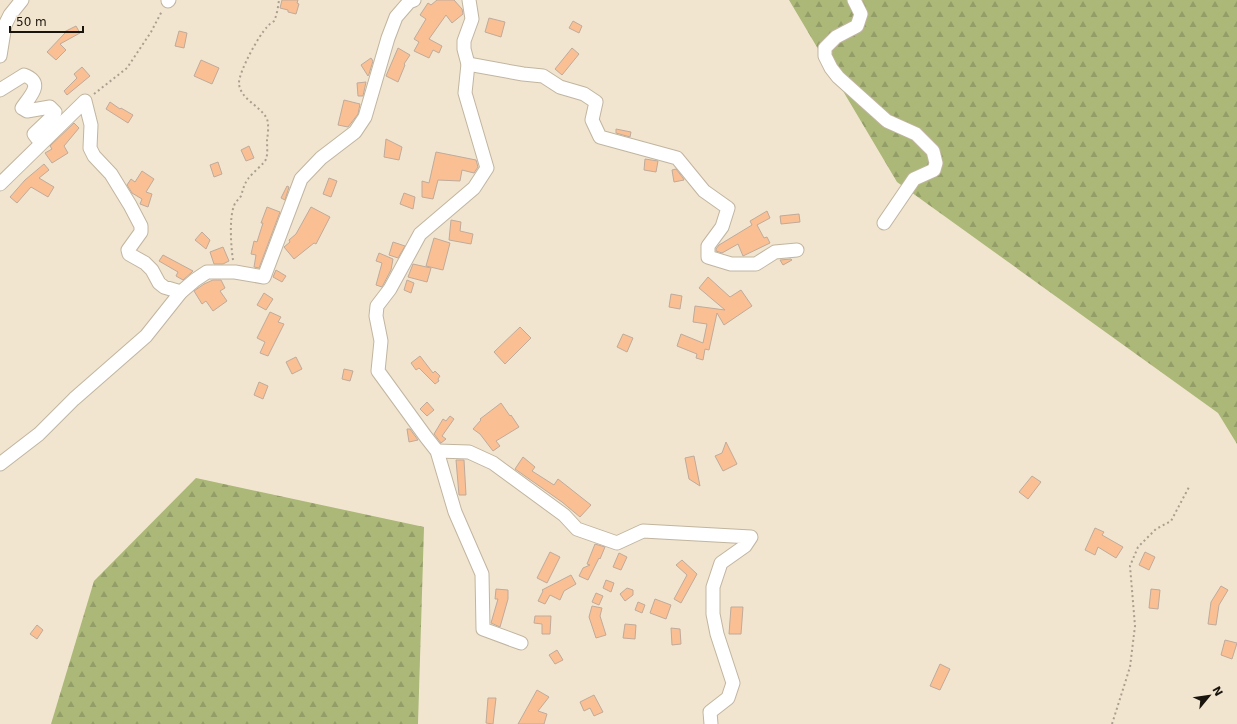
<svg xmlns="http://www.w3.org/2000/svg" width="1237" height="724" font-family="'DejaVu Sans',sans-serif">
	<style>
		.forest { fill: url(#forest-firs) }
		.building { fill: #fac094; stroke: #bfaa9b }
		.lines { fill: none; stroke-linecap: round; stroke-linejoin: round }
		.minor-casing { stroke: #c1b5a0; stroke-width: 15 }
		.path { stroke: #a99f8e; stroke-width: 2; stroke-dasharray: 2 3; stroke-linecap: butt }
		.minor { stroke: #fff; stroke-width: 13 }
	</style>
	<defs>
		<pattern id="forest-firs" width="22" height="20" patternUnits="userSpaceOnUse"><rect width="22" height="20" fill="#abb878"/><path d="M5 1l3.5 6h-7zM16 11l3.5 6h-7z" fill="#939d67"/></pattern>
	</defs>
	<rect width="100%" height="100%" fill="#f2e5cf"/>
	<g class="forest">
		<polygon points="789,0 1237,0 1237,444 1218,413 897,182"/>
		<polygon points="196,478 424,527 418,724 51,724 94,581"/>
	</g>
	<g class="building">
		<polygon points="282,0 298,0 297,3 299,4 296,14 288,12 288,10 280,8"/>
		<polygon points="437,0 454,0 462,9 463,14 452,23 446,15 429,39 442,46 439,53 433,50 429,58 414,51 419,42 414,39 426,19 420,15 428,3 431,5"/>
		<polygon points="489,18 505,22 501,37 485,32"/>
		<polygon points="573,21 582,26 579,33 569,28"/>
		<polygon points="76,26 80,33 60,44 66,50 56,60 47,52 65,33 64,32"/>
		<polygon points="179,31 187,33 184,48 175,46"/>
		<polygon points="398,48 410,55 404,64 405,65 398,82 386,76"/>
		<polygon points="572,48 579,54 562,75 555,69"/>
		<polygon points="371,58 373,61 369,74 368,76 361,65"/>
		<polygon points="201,60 219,68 212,84 194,76"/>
		<polygon points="82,67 90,76 67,95 64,91 77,78 74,74"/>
		<polygon points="366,82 363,96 358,96 357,83"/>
		<polygon points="344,100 360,104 358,114 348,127 338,125"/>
		<polygon points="110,102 120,109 121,108 133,115 128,123 106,109"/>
		<polygon points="74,123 79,128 64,146 68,153 52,163 45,153 52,149 50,146"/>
		<polygon points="616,129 631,132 630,137 616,133"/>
		<polygon points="386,139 402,147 399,160 384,157"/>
		<polygon points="249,146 254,158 246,161 241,150"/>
		<polygon points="436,152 476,160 478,167 474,173 462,170 460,181 438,180 433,199 422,197 422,181 429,183"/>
		<polygon points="645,159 658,161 656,172 644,170"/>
		<polygon points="218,162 222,174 214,177 210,165"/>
		<polygon points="44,164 49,170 39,178 54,187 48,197 31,187 17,203 10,197 25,180"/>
		<polygon points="676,169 683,178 684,180 674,182 672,170"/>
		<polygon points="142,171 154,179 146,192 152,194 148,207 140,204 142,199 132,193 127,185 131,179 135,182"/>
		<polygon points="329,178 337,181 331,197 323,194"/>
		<polygon points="287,186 289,187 285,200 281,198"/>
		<polygon points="404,193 415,197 413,209 400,204"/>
		<polygon points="267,207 280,212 259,268 254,267 256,255 251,254 254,241 257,242 263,223 261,223"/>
		<polygon points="311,207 330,217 316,244 314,243 294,259 284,247 290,242 289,240 296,234"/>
		<polygon points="767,211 770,218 757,225 764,238 767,237 770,243 743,256 738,244 722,253 716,251 716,249 719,245 752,225 750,221"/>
		<polygon points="799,214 800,222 781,224 780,216"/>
		<polygon points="451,220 461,222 460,231 473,234 471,244 449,240"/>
		<polygon points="202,232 210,240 206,249 195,240"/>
		<polygon points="434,238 450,243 443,270 426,266"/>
		<polygon points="393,242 405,246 398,258 389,255"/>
		<polygon points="223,247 229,261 223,264 214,264 210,252"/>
		<polygon points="379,253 393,259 391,270 382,287 376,285 382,263 376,261"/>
		<polygon points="163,255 193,271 192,272 183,280 176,276 178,272 159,261"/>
		<polygon points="791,259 792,260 783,265 780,260"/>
		<polygon points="413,264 431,268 427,282 408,277"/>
		<polygon points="276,270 286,276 282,282 273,277"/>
		<polygon points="708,277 730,297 741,290 752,306 724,325 717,313 709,350 705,349 703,360 696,358 697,354 677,346 681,334 703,343 707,324 693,322 695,306 725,310 699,288"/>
		<polygon points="213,280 221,280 225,288 220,291 227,301 213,311 206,301 202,304 194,291 204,284"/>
		<polygon points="407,280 414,283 411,293 404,290"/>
		<polygon points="264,293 273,299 266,310 257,305"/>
		<polygon points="671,294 682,296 680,309 669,307"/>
		<polygon points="270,312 281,317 278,322 284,324 268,356 260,353 265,342 257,338"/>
		<polygon points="520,327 531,338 505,364 494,352"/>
		<polygon points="623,334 633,338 627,352 617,347"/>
		<polygon points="420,356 433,373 435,371 440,376 438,379 439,381 435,384 419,368 416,370 411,363"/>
		<polygon points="296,357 302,369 292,374 286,362"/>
		<polygon points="344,369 353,371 350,381 342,379"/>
		<polygon points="259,382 268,386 263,399 254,395"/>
		<polygon points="427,402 434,410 427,416 420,409"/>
		<polygon points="501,403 510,416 511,415 519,427 496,441 500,446 493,451 480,434 473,429 481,420 480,419"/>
		<polygon points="450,416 454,419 442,436 446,439 441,443 434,434 443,419 446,421"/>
		<polygon points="407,429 410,429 418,440 409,442"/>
		<polygon points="726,442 737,464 723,471 715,456 722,453"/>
		<polygon points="694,456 700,486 689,479 685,458"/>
		<polygon points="523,457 535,467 532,471 554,485 558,479 591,505 580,517 562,502 515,469"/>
		<polygon points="456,460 464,460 466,495 459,495"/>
		<polygon points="1032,476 1041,482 1028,499 1019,492"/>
		<polygon points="1095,528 1104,532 1102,535 1123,547 1116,558 1098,547 1095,555 1085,550"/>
		<polygon points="595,544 605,547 600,559 599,558 588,580 579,576 583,568 590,565 587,564"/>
		<polygon points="550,552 560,557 547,583 537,578"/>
		<polygon points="1145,552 1155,557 1149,570 1139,565"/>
		<polygon points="619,553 627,557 621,570 613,567"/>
		<polygon points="682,560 697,574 681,603 674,599 687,575 676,565"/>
		<polygon points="571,575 576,584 564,591 560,600 550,595 545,604 538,601 543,591 542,590"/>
		<polygon points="606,580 614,583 611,592 603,588"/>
		<polygon points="1221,586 1228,590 1219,605 1216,625 1208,624 1211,602"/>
		<polygon points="627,588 633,590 633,595 625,601 620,594"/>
		<polygon points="496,589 508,590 508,599 500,627 491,623 498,599 495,599"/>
		<polygon points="1151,589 1160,590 1158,609 1149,608"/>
		<polygon points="596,593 603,596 599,605 592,602"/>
		<polygon points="655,599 671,605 666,619 650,613"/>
		<polygon points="638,602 645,605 642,613 635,610"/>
		<polygon points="592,606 602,608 600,616 606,635 596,638 589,617"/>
		<polygon points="731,607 743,607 741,634 729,634"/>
		<polygon points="535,616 551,616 550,634 542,634 542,624 534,623"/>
		<polygon points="625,624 636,625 635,639 623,638"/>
		<polygon points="37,625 43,630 37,639 30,634"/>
		<polygon points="671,628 680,629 681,644 672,645"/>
		<polygon points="1225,640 1237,643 1232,659 1221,655"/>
		<polygon points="557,650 563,660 555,664 549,655"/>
		<polygon points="940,664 950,669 940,690 930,686"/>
		<polygon points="537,690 549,697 538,711 547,714 544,724 518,724"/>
		<polygon points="594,695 603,712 594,716 590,708 584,711 580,702"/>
		<polygon points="488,698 496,698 493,724 486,723"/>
	</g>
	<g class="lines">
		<g class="minor-casing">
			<g id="minor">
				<polyline points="469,0 472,19 464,41 464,49 468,64 465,93 487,168 474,188 420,234 390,289 377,306 376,316 381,341 378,371 426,437 437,451 455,512 482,574 483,629 521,643"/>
				<polyline points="854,0 861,14 857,26 836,37 825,48 825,56 831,68 838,77 887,121 916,134 933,151 936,163 934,170 914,179 884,223"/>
				<polyline points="168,1 169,0"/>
				<polyline points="0,56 5,25 10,15 22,0"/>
				<polyline points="468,64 523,74 543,76 560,87 584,94 596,102 592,120 600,137 677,158 704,191 728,208 722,227 708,246 708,257 731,264 756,264 775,252 797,250"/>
				<path d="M0 90 24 75C45 83 30 96 22 108L27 111 50 107 55 112 54 115 34 134 37 138 51 131"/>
				<polyline points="0,184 85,101 91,125 90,148 94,156 111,174 130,205 141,226 141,232 128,250 129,254 145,263 152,270 159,283 164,287 181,292"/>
				<polyline points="437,451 469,452 493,463 564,515 577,529 617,543 643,531 751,537 745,546 721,563 713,587 713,614 717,634 733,683 728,698 710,712 711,724"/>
				<polyline points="0,464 39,434 74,399 146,336 181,292 195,280 207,272 235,272 264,277 301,179 321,158 355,132 365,117 388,38 396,17 409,2 414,0"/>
			</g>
		</g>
		<g class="path">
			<polyline points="94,94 127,68 151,32 162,11"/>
			<path d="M233 260C231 247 229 218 234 206 235 202 239 199 241 196 243 190 244 184 248 179 252 173 265 163 266 159 268 154 267 146 267 140 268 134 269 125 267 119 260 105 241 100 239 84 238 73 259 35 267 27 269 24 272 23 274 21 277 15 278 7 279 0"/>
			<polyline points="1112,724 1130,667 1135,626 1130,566 1138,547 1156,529 1171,521 1189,487"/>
		</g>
		<use href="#minor" class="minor"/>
	</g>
	<g transform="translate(1209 696) rotate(61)" stroke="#f2e5cf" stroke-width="3" paint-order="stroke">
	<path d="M0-3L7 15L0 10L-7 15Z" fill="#19150d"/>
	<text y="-6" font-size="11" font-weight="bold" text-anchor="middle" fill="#19150d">N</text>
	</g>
	<path d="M10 26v6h73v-6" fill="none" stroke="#19150d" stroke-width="2"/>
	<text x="16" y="26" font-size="12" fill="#19150d" stroke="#f2e5cf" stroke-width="3" paint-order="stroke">50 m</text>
</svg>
